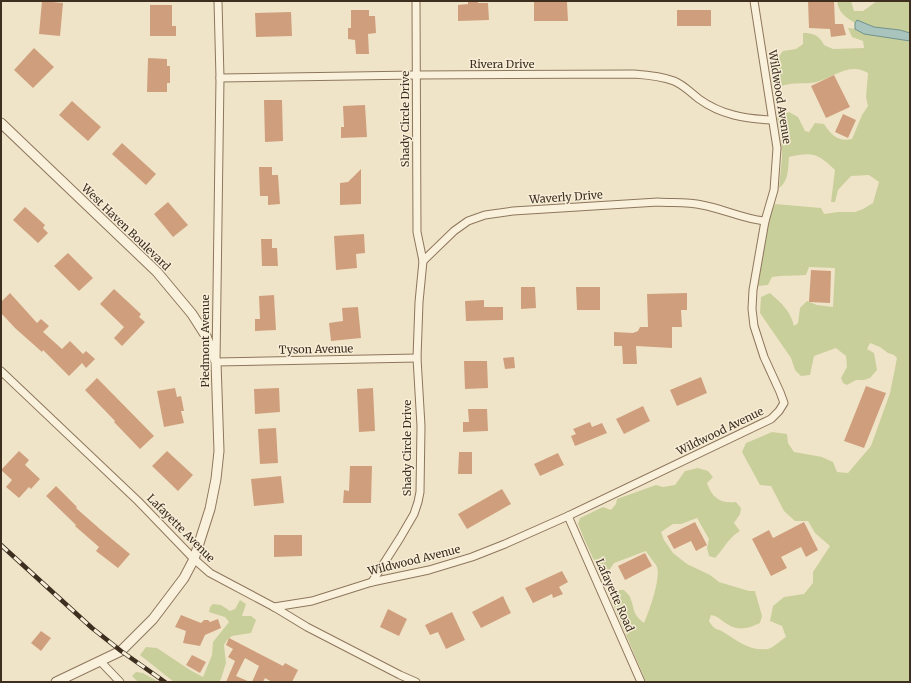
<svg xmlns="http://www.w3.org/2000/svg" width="911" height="683" font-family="Merriweather,serif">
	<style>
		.green { fill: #c9cf9b }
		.water { fill: #a9c4bc; stroke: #6f938a }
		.building { fill: #cf9f7d }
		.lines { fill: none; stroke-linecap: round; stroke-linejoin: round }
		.minor-casing { stroke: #8d765c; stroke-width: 9 }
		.tertiary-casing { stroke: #8d765c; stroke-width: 11 }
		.minor { stroke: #faf1dc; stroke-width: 7 }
		.tertiary { stroke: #faf1dc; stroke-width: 9 }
		.rail-casing { stroke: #3d2e20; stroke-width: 4.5 }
		.rail { stroke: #f7eed8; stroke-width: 3; stroke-dasharray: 9; stroke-linecap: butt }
		.labels { text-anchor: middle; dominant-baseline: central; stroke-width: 3; stroke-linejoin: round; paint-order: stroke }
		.street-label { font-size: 11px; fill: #3d2e20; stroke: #f7eed8 }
	</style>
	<rect width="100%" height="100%" fill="#f0e4c8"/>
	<g class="green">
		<path d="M837 1H851L854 11H863L877 1H910V33L900 30 874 27 857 21 855 23C845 17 839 13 837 1Z"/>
		<path d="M848 28 855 29 864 34 910 41V682H646L610 597 612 590H624C626 592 629 595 630 597 635 609 632 614 644 623 649 612 661 578 657 567 656 564 648 555 646 551L614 563 608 572 604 575 599 571 585 541 578 524 580 518 603 507 611 510 616 504 617 499 656 485 663 487 675 485 685 471 698 468 708 471 713 477 707 483C712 498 721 504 736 502L741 508 740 514 734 523 740 531C728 538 724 549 715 558L709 556 707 548 709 539 697 518 681 524H673L661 532 664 540 673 553 687 564 710 575 719 582 749 591H755L762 616 760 623C749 628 739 632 727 624 720 620 720 617 711 615L709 621C716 632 716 627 725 633 739 642 750 651 768 649 773 648 781 640 786 637L782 626 770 621 773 606 784 597 804 594 813 583V572L830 546 815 533 808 521H795L784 511 771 486 760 485 742 452 746 443 772 432 787 434 788 443 794 452 822 457 833 462 837 472 848 473 871 446 890 393 897 358 894 355 888 353 880 347 870 343 867 349 874 353 877 370 870 378 864 380H856L847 385 843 383 841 378 847 367 846 356 836 348 814 356 810 375 801 376 795 370 791 358 760 313 761 297 770 293C782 304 790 310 794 326L798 323 800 308 807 301 817 305 833 307 835 268 809 267 806 275C794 276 783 275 772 277L768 285 758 286 768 223 775 204 821 208 824 214 838 212H855L863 209 873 203 879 182 869 175 851 176 838 190 835 202H831L835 170C817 153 813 152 789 157 788 168 789 181 779 188L782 157 781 136 777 117 789 112 798 117 805 131 809 132 815 123 824 124C831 135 838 142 852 139L862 115 868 106 866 97 868 73C848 60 829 82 810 83 795 84 791 82 776 88 772 74 774 62 783 51L796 49 803 44V33C813 33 819 35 824 45L833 49 864 48 863 41 852 37Z"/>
		<polygon points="240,600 246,604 242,616 251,616 256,620 251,633 232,636 227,640 224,645 226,663 221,679 219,682 174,682 140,655 146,647 157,648 190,670 203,677 212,655 213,642 229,622 225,617 209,612 210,607 213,604 221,605 230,611 235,609"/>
		<polygon points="136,672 143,673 159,682 138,682 132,676"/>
	</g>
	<polygon class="water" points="857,20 874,27 900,30 910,33 910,41 864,34 855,29 855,23"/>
	<g class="building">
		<polygon points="42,1 63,3 60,36 39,34"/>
		<polygon points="468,1 478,1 478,3 488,3 489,20 458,21 458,5 468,4"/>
		<polygon points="808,1 834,1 835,24 843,24 846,35 831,37 830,29 809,28"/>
		<polygon points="534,2 567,2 568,21 534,21"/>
		<polygon points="150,5 172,5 172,26 176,26 176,36 150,36"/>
		<polygon points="351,10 369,10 369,16 375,16 376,33 368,34 369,54 356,54 355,40 348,39 348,28 351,28"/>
		<rect x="677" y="10" width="34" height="16"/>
		<polygon points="291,12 292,36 256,37 255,13"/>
		<polygon points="34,48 54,67 33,88 14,70"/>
		<polygon points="148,58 167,59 167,66 170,66 170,83 167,83 167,92 147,92"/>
		<polygon points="834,75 850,107 826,118 811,86"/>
		<polygon points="264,100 282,100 283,141 265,142"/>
		<polygon points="72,101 101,127 88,141 59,115"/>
		<polygon points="365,105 367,137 341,138 341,127 344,127 343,106"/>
		<polygon points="843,114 856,120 848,138 835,132"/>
		<polygon points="122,143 156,174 146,185 112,154"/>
		<polygon points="259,167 272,167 272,175 278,175 280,204 268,205 268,196 260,196"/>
		<polygon points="361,169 361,204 340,205 340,183 348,182"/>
		<polygon points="168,202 188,225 173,237 154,214"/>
		<polygon points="25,207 45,225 43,228 48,233 38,243 13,220"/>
		<polygon points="364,234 365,253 356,254 357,268 336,270 334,236"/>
		<polygon points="261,239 272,239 272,248 277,248 278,266 262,266"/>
		<polygon points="68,253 93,278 79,291 54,266"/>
		<polygon points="811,270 831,271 830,303 809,302"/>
		<polygon points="521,287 535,287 536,308 521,309"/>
		<polygon points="576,287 600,287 600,310 577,310"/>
		<polygon points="114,289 141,314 139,317 145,322 122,346 114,338 124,327 100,304"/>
		<polygon points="10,293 37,323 41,319 49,326 43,332 62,349 70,341 83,354 86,351 95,359 86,368 82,363 69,376 43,350 42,352 15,328 1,313 1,302"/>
		<polygon points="687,293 687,310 681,310 682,327 672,327 672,348 636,346 637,364 623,364 622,346 614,346 614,332 633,333 638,331 640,327 648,327 647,294"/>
		<polygon points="274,295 276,330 255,331 255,319 260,319 259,296"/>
		<polygon points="484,300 484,307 503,307 503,320 466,321 465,301"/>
		<polygon points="358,307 361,338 331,341 329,323 343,321 342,308"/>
		<polygon points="514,357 515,368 505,369 503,358"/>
		<polygon points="464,361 487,361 488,388 465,389"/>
		<polygon points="701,377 707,393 677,406 670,390"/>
		<polygon points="97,378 154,436 140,449 114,422 115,421 85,390"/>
		<polygon points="866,386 886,393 864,448 844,441"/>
		<polygon points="175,388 177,397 181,396 184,411 181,411 184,423 164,427 157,391"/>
		<polygon points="279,388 280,412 255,414 254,389"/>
		<polygon points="373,388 375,431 359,432 357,389"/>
		<polygon points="643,406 650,421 624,434 616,419"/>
		<polygon points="468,409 487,409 488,431 463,432 463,422 469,422"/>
		<polygon points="590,422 592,427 602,423 607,433 575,446 571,436 576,434 573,429"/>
		<polygon points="276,428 278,463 260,464 258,429"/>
		<polygon points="19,451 29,460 25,465 40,479 31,489 29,487 19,498 6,487 12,480 1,470"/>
		<polygon points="167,451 193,475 178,491 152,466"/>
		<polygon points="459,452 472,452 472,474 458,474"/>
		<polygon points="558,453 564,465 540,476 534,464"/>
		<polygon points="350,466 372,466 371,503 343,503 344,490 349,491"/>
		<polygon points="281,476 284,503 254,506 251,479"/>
		<polygon points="56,486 77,507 76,508 101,530 130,554 118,568 96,551 99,547 75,526 76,525 46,496"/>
		<polygon points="502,489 511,504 467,529 458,514"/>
		<polygon points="695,522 707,545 696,551 691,541 674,549 667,536"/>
		<polygon points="804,522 818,550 806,557 801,547 781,557 787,568 771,576 752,539 769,530 773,538"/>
		<polygon points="274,535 302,535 302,556 274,557"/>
		<polygon points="645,553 652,566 625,580 618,566"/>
		<polygon points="562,571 568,582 559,587 563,594 553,598 552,594 533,603 525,588"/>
		<polygon points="503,596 511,613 481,628 472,612"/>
		<polygon points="388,609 407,619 399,636 380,627"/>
		<polygon points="452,612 465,640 446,649 438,632 430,635 425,625"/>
		<polygon points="181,615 201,623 204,620 208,620 210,622 218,619 221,628 205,635 200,646 183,643 186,631 175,627"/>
		<polygon points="41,631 51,638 41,651 31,643"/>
		<polygon points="229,638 283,666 285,663 298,670 292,682 272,682 265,678 263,682 252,682 259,666 245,658 236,676 250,682 226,682 235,661 228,657 233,649 226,645"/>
		<polygon points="192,655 206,662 200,673 186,665"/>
	</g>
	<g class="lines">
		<g class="minor-casing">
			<g id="minor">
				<polyline points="218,1 220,78 216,362 417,358"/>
				<path d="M220 78 416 75 634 74C648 75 661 76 674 81 684 85 691 93 699 99 721 115 746 119 772 120"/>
				<path d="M423 261 454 231 468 221 485 215 513 211 658 202C673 203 688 202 702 205 724 209 743 219 765 221"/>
				<polyline points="1,371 138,501 194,559 210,573 274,607 307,627 400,675 416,682"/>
				<polyline points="568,516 641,682"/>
				<polyline points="372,582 400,538 414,514 418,502 420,492 421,426 417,358 419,302 423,261 417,232 416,1"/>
				<polyline points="274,607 312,601 372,582 429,570 472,557 505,544 568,516 771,419 779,411 784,403 780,392 764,357 754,326 752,309 753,290 765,221 774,190 777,148 754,1"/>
				<polyline points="100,661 120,682"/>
			</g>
		</g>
		<g class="tertiary-casing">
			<polyline id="tertiary" points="1,123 157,272 192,314 206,336 216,362 219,451 216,479 210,509 194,559 184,578 153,619 121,651 56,682"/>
		</g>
		<use href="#minor" class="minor"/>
		<use href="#tertiary" class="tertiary"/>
		<g class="rail-casing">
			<polyline id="rail" points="1,545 92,628 121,651 165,682"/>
		</g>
		<use href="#rail" class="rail"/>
	</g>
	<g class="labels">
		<g class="street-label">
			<text x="502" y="64">Rivera Drive</text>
			<text transform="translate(780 97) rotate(81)">Wildwood Avenue</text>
			<text transform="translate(405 119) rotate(-90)">Shady Circle Drive</text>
			<text transform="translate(566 197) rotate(-4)">Waverly Drive</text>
			<text transform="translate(126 227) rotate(44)">West Haven Boulevard</text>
			<text transform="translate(205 341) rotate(-90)">Piedmont Avenue</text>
			<text transform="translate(316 349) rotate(-1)">Tyson Avenue</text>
			<text transform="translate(720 431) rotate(-26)">Wildwood Avenue</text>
			<text transform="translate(407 448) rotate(-90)">Shady Circle Drive</text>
			<text transform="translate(181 528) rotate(45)">Lafayette Avenue</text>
			<text transform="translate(414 560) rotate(-14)">Wildwood Avenue</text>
			<text transform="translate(615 595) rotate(66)">Lafayette Road</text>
		</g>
	</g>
	<rect width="911" height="683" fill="none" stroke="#3d2e20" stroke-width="4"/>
</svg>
